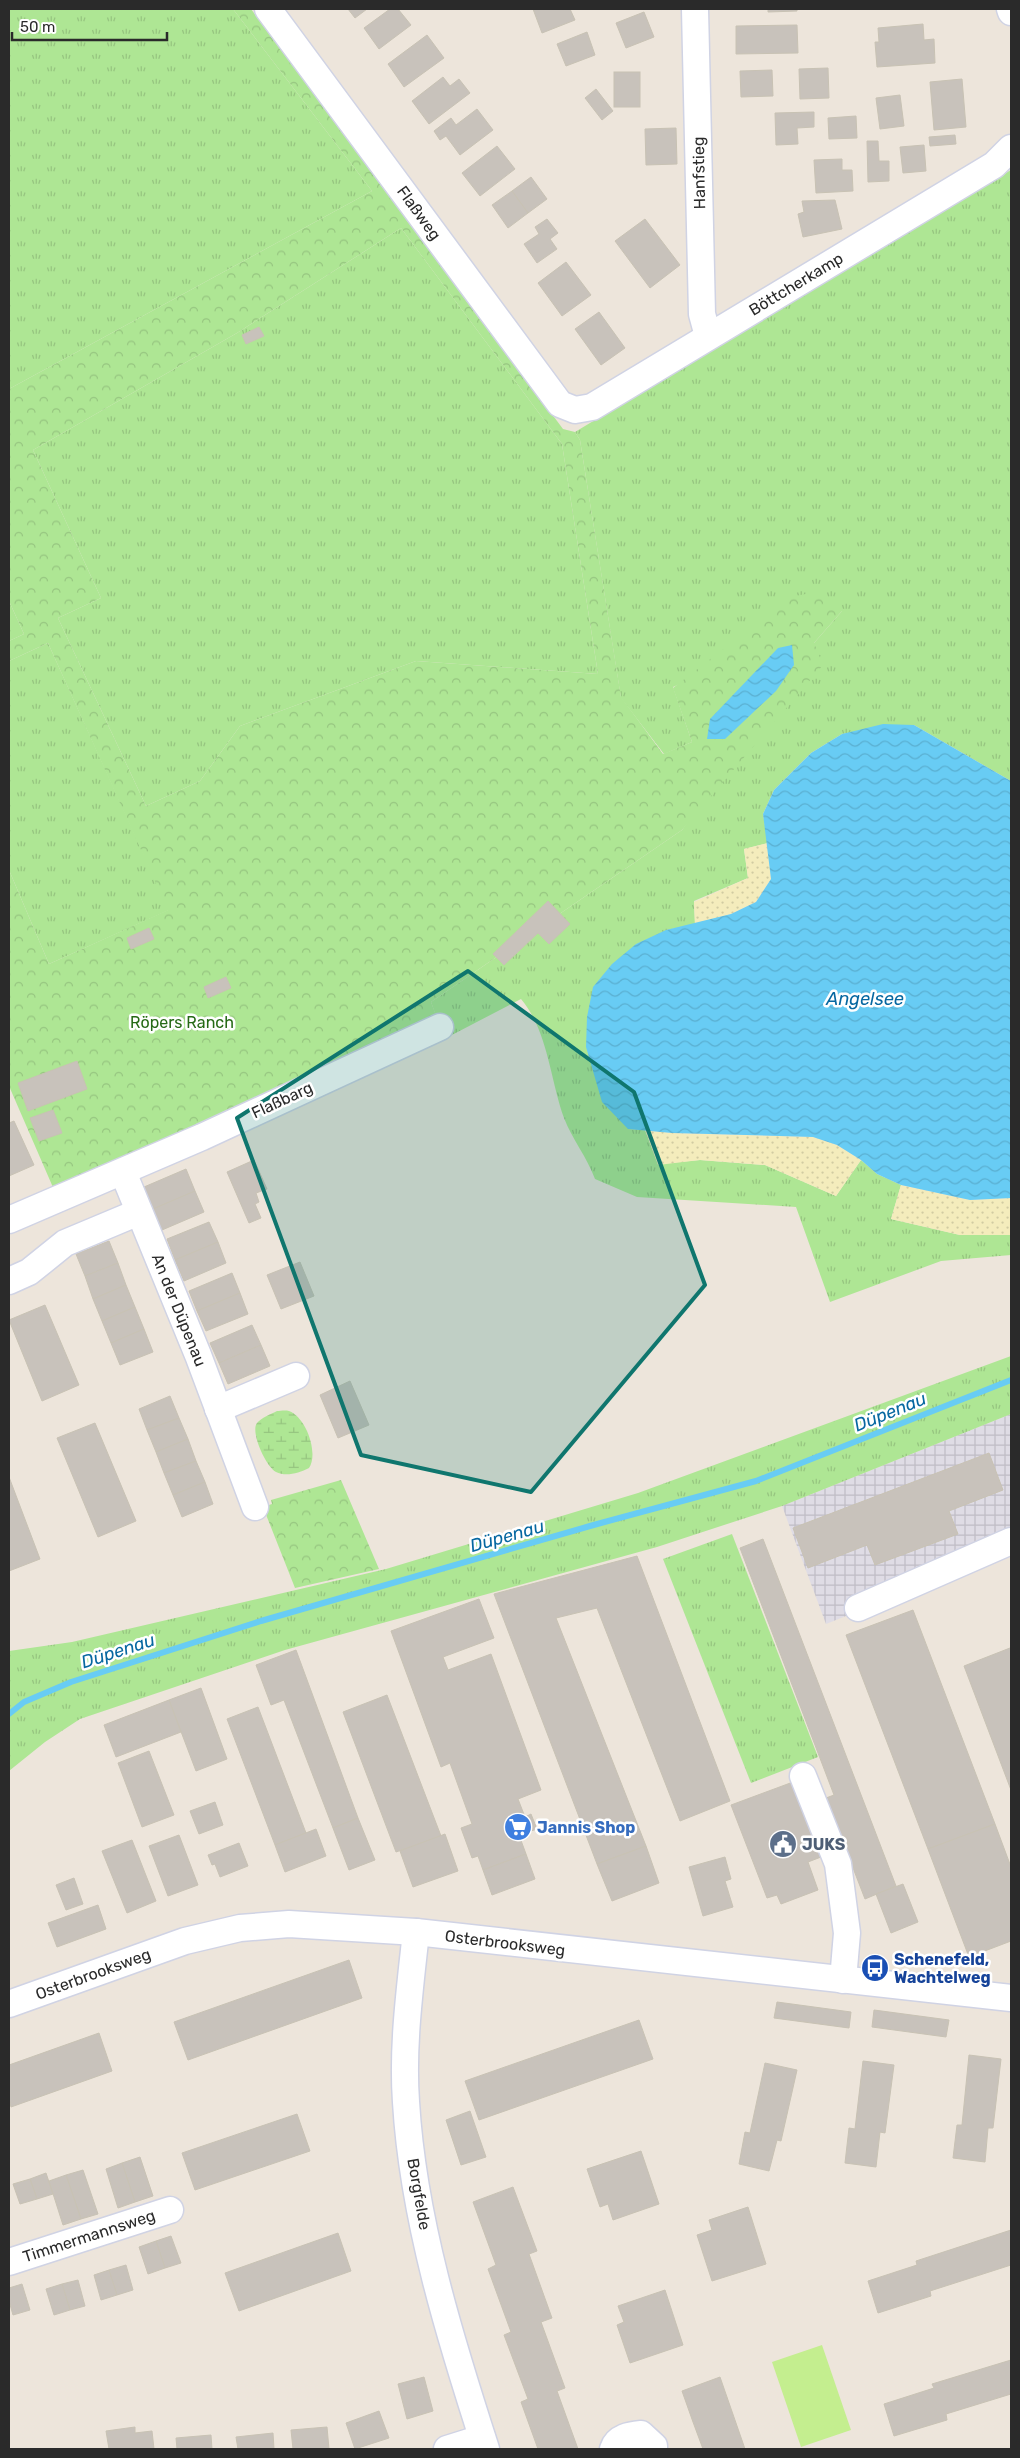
<svg xmlns="http://www.w3.org/2000/svg" width="1020" height="2458" font-family="Rubik,sans-serif">
	<style>
		.industrial { fill: url(#industrial-grid) }
		.grass { fill: url(#grass-tufts) }
		.forest { fill: url(#forest-crowns); fill-rule: evenodd }
		.wetland { fill: url(#wetland-marsh) }
		.sand { fill: url(#sand-dots) }
		.pitch { fill: #c4ee8f }
		.water { fill: url(#water-waves) }
		.lines { fill: none; stroke-linecap: round; stroke-linejoin: round }
		.stream { stroke: #68ccf4; stroke-width: 6 }
		.building { fill: #c8c2bb; stroke: #c8c2b4 }
		.minor-casing { stroke: #d0d3e4; stroke-width: 29 }
		.minor { stroke: #fff; stroke-width: 26 }
		.marked { fill: #0f766e; fill-opacity: 0.2; stroke: #0f766e; stroke-width: 4; stroke-linejoin: round }
		.labels { text-anchor: middle; dominant-baseline: central; stroke-width: 5; stroke-linejoin: round; paint-order: stroke }
		.street-label { font-size: 16px; fill: #2a2a2a; stroke: #fff }
		.park-label { font-size: 16px; fill: #266a16; stroke: #fff }
		.shop-label { font-size: 16px; font-weight: bold; fill: #366cbe; stroke: #fff; text-anchor: start }
		.service-label { font-size: 16px; font-weight: bold; fill: #4e5e75; stroke: #fff; text-anchor: start }
		.transit-label { font-size: 16px; font-weight: bold; fill: #164399; stroke: #fff; text-anchor: start }
		.water-label { font-size: 18px; font-style: italic; fill: #0768a1; stroke: #fff }
	</style>
	<defs>
		<pattern id="industrial-grid" width="8" height="8" patternUnits="userSpaceOnUse" patternTransform="scale(1.25)"><rect width="8" height="8" fill="#dfdce5"/><path d="M0 4h8M4 0v8" fill="none" stroke="#c0bdc5"/></pattern>
		<pattern id="grass-tufts" width="24" height="20" patternUnits="userSpaceOnUse" patternTransform="scale(1.25)"><rect width="24" height="20" fill="#aee694"/><path d="M3 7l-1-3M5 7V3M7 7l1-3M15 17l-1-3M17 17v-4M19 17l1-3" fill="none" stroke="#96c580"/></pattern>
		<pattern id="forest-crowns" width="20" height="18" patternUnits="userSpaceOnUse" patternTransform="scale(1.25)"><rect width="20" height="18" fill="#aee694"/><path d="M2 6a3 3 0 1 1 6 0M12 15a3 3 0 1 1 6 0" fill="none" stroke="#96c580"/></pattern>
		<pattern id="wetland-marsh" width="20" height="14" patternUnits="userSpaceOnUse" patternTransform="scale(1.25)"><rect width="20" height="14" fill="#aee694"/><path d="M1 5h8M5 5V1M11 12h8M15 12V8" fill="none" stroke="#96c580"/></pattern>
		<pattern id="sand-dots" width="8" height="8" patternUnits="userSpaceOnUse" patternTransform="scale(1.25)"><rect width="8" height="8" fill="#f4ecbc"/><path d="M2 2h.1M6 6h.1" fill="none" stroke="#d1cba2" stroke-width="1.8" stroke-linecap="round"/></pattern>
		<pattern id="water-waves" width="16" height="10" patternUnits="userSpaceOnUse" patternTransform="scale(1.25)"><rect width="16" height="10" fill="#68ccf4"/><path d="M0 5q4-4 8 0t8 0" fill="none" stroke="#5aafd1"/></pattern>
	</defs>
	<rect width="100%" height="100%" fill="#ede5db"/>
	<polygon class="industrial" points="1011,1414 1011,1550 826,1624 782,1506"/>
	<g class="grass">
		<polygon points="9,9 233,9 372,191 9,389"/>
		<path d="M1011 170V781L914 725 842 734 811 753 774 790 763 814 768 843 744 849 748 878 694 901 695 925 666 930 628 1129 645 1130 658 1164 700 1160 765 1165 836 1196 861 1160 877 1174 901 1185 891 1219 960 1235H1011V1255L941 1261 830 1302 796 1207 637 1197 595 1179C587 1157 572 1139 564 1118 550 1079 548 1031 521 999L448 1037 440 1027 431 1002 682 830 814 643 842 611 673 687 692 742 664 754 621 698 580 440 575 432Z"/>
		<polygon points="401,228 562,444 598,674 416,661 240,726 200,781 146,806 58,618 101,598 33,450 237,333"/>
		<polygon points="9,601 24,634 9,641"/>
		<polygon points="48,643 169,910 49,964 9,870 9,661"/>
		<polygon points="1011,1356 1011,1414 782,1506 657,1547 285,1650 80,1719 45,1742 9,1771 9,1651 72,1642 386,1569 638,1493"/>
		<polygon points="732,1534 818,1757 751,1783 663,1559"/>
	</g>
	<g class="forest">
		<path d="M233 9H251L563 429 575 432 580 440 621 697 663 754 692 742 673 688 790 597 821 591 842 611 814 643 823 665 682 830 431 1002 439 1023 55 1192 9 1086V870L49 964 168 910 48 643 9 661V641L24 634 9 601V389L372 191ZM401 228 562 444 598 674 416 661 240 726 200 781 146 806 58 618 101 598 33 450 237 333Z"/>
		<polygon points="341,1480 379,1569 295,1588 263,1507 272,1504 271,1500"/>
	</g>
	<path class="wetland" d="M277 1411C280 1411 285 1410 289 1411 306 1417 319 1453 309 1468 299 1473 286 1477 276 1472 266 1467 250 1432 257 1423 261 1418 271 1414 277 1411Z"/>
	<g class="sand">
		<polygon points="768,843 771,879 756,902 731,914 695,925 694,902 748,878 744,849"/>
		<polygon points="645,1130 672,1133 813,1137 837,1145 861,1160 836,1196 765,1165 700,1160 658,1165"/>
		<polygon points="901,1185 970,1200 1011,1198 1011,1235 960,1235 891,1219"/>
	</g>
	<polygon class="pitch" points="822,2345 851,2430 801,2447 772,2362"/>
	<g class="water">
		<polygon points="792,645 794,665 776,691 725,739 707,739 710,719 778,648"/>
		<polygon points="883,724 914,725 1011,781 1011,1198 970,1200 901,1185 877,1174 861,1160 837,1145 813,1137 672,1133 628,1129 602,1102 586,1047 587,1017 593,987 612,964 636,944 666,930 731,914 756,902 771,879 763,814 774,790 811,753 842,734"/>
	</g>
	<g class="lines">
		<polyline class="stream" points="9,1714 24,1702 71,1682 261,1621 590,1526 756,1481 1011,1380"/>
	</g>
	<g class="building">
		<polygon points="348,9 367,9 355,18"/>
		<polygon points="390,9 398,9 411,25 379,49 364,28"/>
		<polygon points="533,9 570,9 575,20 542,33"/>
		<polygon points="768,9 797,9 797,11 768,12"/>
		<polygon points="644,12 654,37 626,48 616,23"/>
		<polygon points="923,24 924,40 934,39 935,63 877,67 875,42 879,42 878,28"/>
		<polygon points="797,25 798,53 736,54 736,26"/>
		<polygon points="587,32 595,55 566,66 557,44"/>
		<polygon points="427,35 444,58 404,87 388,64"/>
		<polygon points="828,68 829,98 800,99 799,69"/>
		<polygon points="772,70 773,96 741,97 740,71"/>
		<rect x="614" y="72" width="26" height="35"/>
		<polygon points="443,77 450,86 459,79 470,93 429,124 412,101"/>
		<polygon points="962,79 966,127 934,130 930,82"/>
		<polygon points="596,89 613,111 602,120 585,98"/>
		<polygon points="900,95 904,126 880,129 876,98"/>
		<polygon points="477,109 493,130 460,155 446,136 440,140 434,131 451,118 456,125"/>
		<polygon points="814,112 814,127 797,128 798,144 776,145 775,113"/>
		<polygon points="856,116 857,138 829,139 828,118"/>
		<polygon points="676,128 677,164 646,165 645,129"/>
		<polygon points="955,135 956,144 930,146 929,137"/>
		<polygon points="867,141 878,141 879,161 889,161 889,181 868,182"/>
		<polygon points="924,145 926,171 903,173 900,147"/>
		<polygon points="497,146 515,169 480,196 462,173"/>
		<polygon points="842,159 842,170 852,170 853,191 816,193 814,160"/>
		<polygon points="531,177 547,199 528,213 512,191"/>
		<polygon points="512,191 528,213 508,228 492,205"/>
		<polygon points="835,200 842,229 803,237 798,214 804,212 802,201"/>
		<polygon points="547,219 558,233 550,239 557,249 537,263 524,244 539,234 535,227"/>
		<polygon points="645,219 680,265 650,288 615,241"/>
		<polygon points="566,262 591,295 562,316 538,283"/>
		<polygon points="599,312 625,348 601,365 575,329"/>
		<polygon points="259,327 264,336 246,344 242,335"/>
		<polygon points="548,901 570,924 549,944 538,933 504,965 493,954"/>
		<polygon points="149,928 154,939 131,949 127,938"/>
		<polygon points="226,977 231,988 208,998 204,987"/>
		<polygon points="77,1061 87,1089 28,1111 18,1083"/>
		<polygon points="53,1110 62,1133 39,1141 30,1118"/>
		<polygon points="14,1121 34,1165 9,1176 9,1123"/>
		<polygon points="254,1160 267,1189 256,1193 259,1202 255,1204 261,1218 249,1223 227,1172"/>
		<polygon points="186,1169 195,1191 153,1209 144,1187"/>
		<polygon points="195,1191 204,1212 162,1230 153,1209"/>
		<polygon points="209,1222 218,1242 175,1260 167,1239"/>
		<polygon points="109,1241 118,1263 85,1276 76,1254"/>
		<polygon points="218,1242 226,1263 184,1281 175,1260"/>
		<polygon points="300,1262 314,1296 281,1309 267,1275"/>
		<polygon points="118,1263 126,1285 93,1299 85,1276"/>
		<polygon points="232,1273 240,1293 197,1311 189,1291"/>
		<polygon points="126,1285 135,1307 102,1321 93,1299"/>
		<polygon points="240,1293 248,1314 206,1331 197,1311"/>
		<polygon points="45,1305 79,1385 42,1401 9,1320"/>
		<polygon points="135,1307 144,1329 111,1343 102,1321"/>
		<polygon points="252,1325 261,1345 219,1363 210,1343"/>
		<polygon points="144,1329 153,1352 120,1365 111,1343"/>
		<polygon points="261,1345 270,1366 228,1384 219,1363"/>
		<polygon points="350,1381 369,1425 338,1438 320,1395"/>
		<polygon points="170,1396 179,1418 147,1430 139,1409"/>
		<polygon points="179,1418 188,1439 156,1452 147,1430"/>
		<polygon points="95,1423 136,1521 98,1537 57,1438"/>
		<polygon points="188,1439 196,1461 164,1473 156,1452"/>
		<polygon points="989,1453 1003,1490 949,1511 958,1534 875,1565 867,1545 808,1568 793,1528"/>
		<polygon points="196,1461 205,1482 173,1495 164,1473"/>
		<polygon points="9,1477 40,1559 9,1571"/>
		<polygon points="205,1482 213,1504 182,1517 173,1495"/>
		<polygon points="763,1539 896,1886 865,1899 826,1798 834,1795 740,1548"/>
		<polygon points="637,1556 730,1801 680,1821 597,1608 556,1618 646,1846 597,1864 494,1594"/>
		<polygon points="479,1599 494,1638 443,1657 448,1670 491,1654 541,1790 518,1799 525,1817 531,1814 537,1829 519,1835 526,1854 483,1870 478,1856 472,1858 461,1828 472,1824 450,1763 441,1767 391,1631"/>
		<polygon points="913,1610 995,1824 928,1849 846,1635"/>
		<polygon points="1010,1648 1011,1651 1011,1790 964,1666"/>
		<polygon points="296,1650 358,1818 333,1828 284,1700 271,1705 256,1665"/>
		<polygon points="201,1688 227,1759 196,1771 169,1700"/>
		<polygon points="387,1695 441,1836 396,1852 343,1712"/>
		<polygon points="169,1700 181,1732 116,1757 104,1725"/>
		<polygon points="258,1707 306,1833 275,1845 227,1719"/>
		<polygon points="149,1751 174,1815 142,1827 118,1763"/>
		<polygon points="793,1782 821,1857 808,1862 818,1890 781,1904 777,1895 767,1898 731,1805"/>
		<polygon points="215,1802 223,1825 199,1834 190,1811"/>
		<polygon points="358,1818 375,1860 349,1870 333,1828"/>
		<polygon points="995,1824 1011,1867 1011,1941 969,1957 928,1849"/>
		<polygon points="316,1829 326,1856 285,1872 275,1845"/>
		<polygon points="445,1834 458,1871 413,1887 400,1851"/>
		<polygon points="179,1835 198,1885 168,1896 149,1846"/>
		<polygon points="132,1840 156,1901 127,1913 102,1851"/>
		<polygon points="239,1843 248,1866 220,1877 215,1864 212,1865 208,1855"/>
		<polygon points="646,1846 659,1883 612,1901 597,1864"/>
		<polygon points="526,1854 535,1879 492,1895 483,1870"/>
		<polygon points="725,1857 731,1879 725,1881 733,1907 703,1916 689,1867"/>
		<polygon points="74,1878 83,1904 66,1910 56,1885"/>
		<polygon points="903,1884 918,1922 891,1933 876,1894"/>
		<polygon points="98,1905 106,1929 57,1947 48,1923"/>
		<polygon points="349,1960 362,1998 188,2060 174,2022"/>
		<polygon points="777,2002 851,2012 849,2028 774,2018"/>
		<polygon points="874,2010 949,2020 946,2037 872,2027"/>
		<polygon points="639,2020 653,2059 479,2120 465,2081"/>
		<polygon points="99,2033 112,2071 11,2107 9,2099 9,2065"/>
		<polygon points="969,2055 1001,2059 993,2128 988,2128 985,2162 953,2158 957,2125 962,2125"/>
		<polygon points="863,2061 894,2065 885,2133 880,2132 876,2167 845,2163 849,2128 855,2129"/>
		<polygon points="765,2063 797,2070 781,2141 777,2140 769,2171 739,2164 745,2132 750,2133"/>
		<polygon points="470,2111 486,2157 461,2165 446,2120"/>
		<polygon points="297,2114 310,2151 195,2190 182,2153"/>
		<polygon points="641,2151 659,2204 613,2220 608,2204 600,2207 587,2169"/>
		<polygon points="140,2157 153,2196 135,2202 122,2163"/>
		<polygon points="122,2163 135,2202 118,2208 106,2169"/>
		<polygon points="83,2170 98,2214 81,2219 66,2175"/>
		<polygon points="46,2173 53,2194 37,2199 30,2179"/>
		<polygon points="66,2175 81,2219 63,2225 49,2181"/>
		<polygon points="30,2179 37,2199 20,2204 13,2184"/>
		<polygon points="513,2187 537,2251 529,2254 552,2318 541,2322 565,2388 557,2391 578,2449 538,2449 521,2402 528,2399 504,2335 511,2332 488,2269 496,2265 473,2202"/>
		<polygon points="748,2207 766,2264 712,2281 697,2235 712,2230 709,2220"/>
		<polygon points="1011,2230 1011,2265 930,2291 931,2296 878,2313 868,2281 917,2265 916,2261"/>
		<polygon points="338,2233 351,2271 239,2311 225,2273"/>
		<polygon points="171,2236 181,2263 165,2268 156,2241"/>
		<polygon points="156,2241 165,2268 148,2274 139,2247"/>
		<polygon points="126,2265 133,2290 117,2295 109,2270"/>
		<polygon points="109,2270 117,2295 101,2300 94,2275"/>
		<polygon points="78,2280 85,2306 70,2310 62,2284"/>
		<polygon points="22,2284 30,2310 13,2315 9,2301 9,2288"/>
		<polygon points="62,2284 70,2310 54,2315 46,2289"/>
		<polygon points="665,2290 683,2345 630,2363 617,2325 624,2322 618,2306"/>
		<polygon points="1011,2360 1011,2394 946,2414 947,2420 894,2436 884,2404 934,2388 932,2384"/>
		<polygon points="424,2377 433,2411 407,2419 398,2384"/>
		<polygon points="720,2377 745,2449 703,2449 693,2422 682,2391"/>
		<polygon points="379,2411 389,2438 355,2449 346,2423"/>
		<polygon points="135,2427 135,2433 152,2431 154,2449 109,2449 106,2431"/>
		<polygon points="327,2427 329,2449 293,2449 291,2430"/>
		<polygon points="273,2433 274,2449 238,2449 236,2437"/>
		<polygon points="211,2435 212,2449 177,2449 176,2438"/>
	</g>
	<g class="lines">
		<g class="minor-casing">
			<g id="minor">
				<polyline points="268,9 560,404 575,410 592,407 994,165 1011,148"/>
				<polyline points="695,9 702,314 708,336"/>
				<polyline points="1010,9 1011,12"/>
				<polyline points="123,1172 198,1355 255,1507"/>
				<polyline points="9,1220 202,1137 440,1027"/>
				<polyline points="9,1281 29,1272 65,1243 139,1212"/>
				<polyline points="218,1409 296,1376"/>
				<polyline points="858,1608 1011,1541"/>
				<polyline points="803,1776 838,1864 847,1933 843,1980"/>
				<path d="M416 1932C410 1988 402 2046 406 2102 413 2219 450 2338 486 2449"/>
				<polyline points="9,2004 185,1941 240,1928 289,1924 416,1932 1011,1998"/>
				<polyline points="9,2262 170,2210"/>
				<polyline points="447,2449 482,2438"/>
				<path d="M613 2449C617 2437 630 2435 641 2434L654 2446V2449"/>
			</g>
		</g>
		<use href="#minor" class="minor"/>
	</g>
	<path class="marked" d="M468 971 634 1092 705 1285 531 1492 361 1455 237 1118Z"/>
	<defs>
		<g id="supermarket-disc" transform="scale(1.4375)"><circle r="9.5" fill="#3f7fe0" stroke="#fff"/><path d="M-6-5.5h2.5l.6 2H6L4.5 2H-2.5L-4.4-4H-6ZM-1.5 3.2a1.3 1.3 0 1 0 .1 0ZM3 3.2a1.3 1.3 0 1 0 .1 0Z" fill="#fff"/></g>
		<g id="civic-disc" transform="scale(1.4375)"><circle r="9.5" fill="#5c6f8a" stroke="#fff"/><path d="M-.6-6.5H3V-4.5H.6V-3L4-1V1h2V6H-6V1h2V-1L-.6-3ZM-1.2 2.5V6h2.4V2.5Z" fill="#fff"/></g>
		<g id="bus-disc" transform="scale(1.4375)"><circle r="9.5" fill="#1a4fb4" stroke="#fff"/><path d="M-5-6H5V4H4V6H2V4H-2V6H-4V4H-5ZM-3.5-4V0h7V-4ZM-3.5 1.2v1.5H-2V1.2ZM2 1.2v1.5H3.5V1.2Z" fill="#fff"/></g>
	</defs>
	<g fill-rule="evenodd">
		<use href="#supermarket-disc" x="518" y="1827"/>
		<use href="#civic-disc" x="783" y="1844"/>
		<use href="#bus-disc" x="875" y="1968"/>
	</g>
	<g class="labels">
		<g class="street-label">
			<text transform="translate(699 173) rotate(-91)">Hanfstieg</text>
			<text transform="translate(419 213) rotate(54)">Flaßweg</text>
			<text transform="translate(796 284) rotate(-31)">Böttcherkamp</text>
			<text transform="translate(282 1100) rotate(-25)">Flaßbarg</text>
			<text transform="translate(179 1310) rotate(68)">An der Düpenau</text>
			<text transform="translate(505 1943) rotate(7)">Osterbrooksweg</text>
			<text transform="translate(93 1974) rotate(-20)">Osterbrooksweg</text>
			<text transform="translate(419 2194) rotate(80)">Borgfelde</text>
			<text transform="translate(89 2236) rotate(-18)">Timmermannsweg</text>
		</g>
		<g class="park-label">
			<text x="182" y="1022">Röpers Ranch</text>
		</g>
		<g class="shop-label">
			<text x="537" y="1827">Jannis Shop</text>
		</g>
		<g class="service-label">
			<text x="802" y="1844">JUKS</text>
		</g>
		<g class="transit-label">
			<text x="894" y="1959">Schenefeld,<tspan x="894" dy="18">Wachtelweg</tspan></text>
		</g>
		<g class="water-label">
			<text x="865" y="999">Angelsee</text>
			<text transform="translate(890 1412) rotate(-22)">Düpenau</text>
			<text transform="translate(507 1536) rotate(-16)">Düpenau</text>
			<text transform="translate(118 1651) rotate(-18)">Düpenau</text>
		</g>
	</g>
	<rect width="1020" height="2458" fill="none" stroke="#2a2a2a" stroke-width="20"/>
	<path d="M12 32v8h155v-8" fill="none" stroke="#2a2a2a" stroke-width="2.5"/>
	<text x="20" y="32" font-size="15" fill="#2a2a2a" stroke="#ffffff" stroke-width="4" paint-order="stroke">50 m</text>
</svg>
